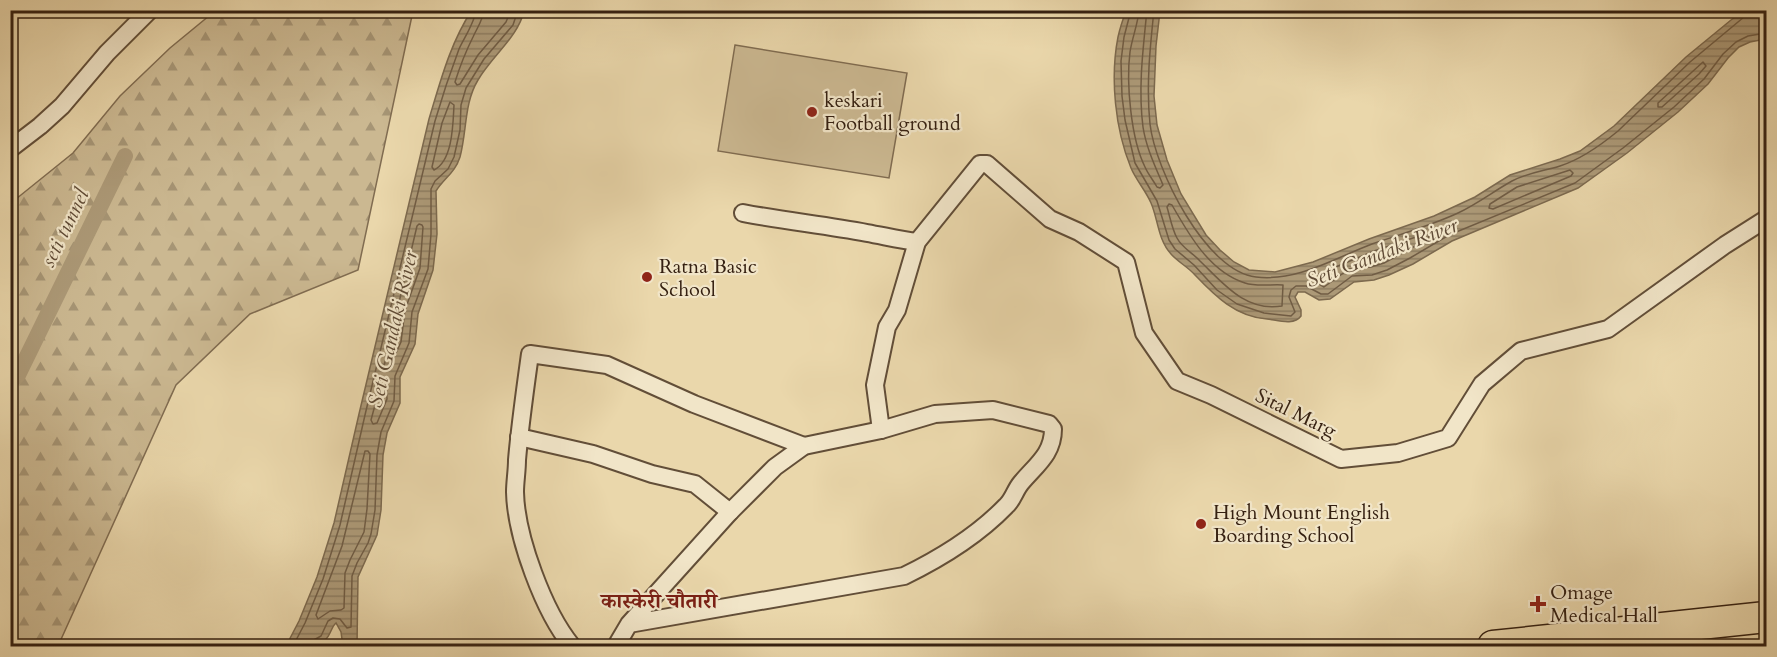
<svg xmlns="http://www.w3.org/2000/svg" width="1777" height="657" font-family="Cardo,'Noto Serif Devanagari',serif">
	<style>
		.forest { fill: url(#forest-firs); stroke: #806c51; stroke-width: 1.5 }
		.garden { fill: #cbb891; stroke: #806c51; stroke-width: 1.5 }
		.water { fill: url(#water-rules); stroke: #7c694e; stroke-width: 1.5 }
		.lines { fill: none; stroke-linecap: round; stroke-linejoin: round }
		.shore { stroke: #705c44; stroke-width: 1.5 }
		.canal { stroke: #ac9977; stroke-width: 16 }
		.street-casing { stroke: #624e38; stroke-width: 20 }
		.highway-casing { stroke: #352011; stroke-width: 33 }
		.street { stroke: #f1e5c8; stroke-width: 16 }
		.highway { stroke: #ead7ab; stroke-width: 30 }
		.poi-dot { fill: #8f2418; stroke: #f1e5c8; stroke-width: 2 }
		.labels { text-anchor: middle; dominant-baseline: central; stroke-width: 4.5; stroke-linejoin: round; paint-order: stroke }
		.poi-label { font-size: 20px; fill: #352011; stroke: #f1e5c8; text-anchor: start }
		.street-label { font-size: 20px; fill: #352011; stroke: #f1e5c8 }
		.water-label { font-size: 21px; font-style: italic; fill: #5f4a35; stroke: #f1e5c8 }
		.neighbourhood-label { font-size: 21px; font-weight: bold; fill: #7a1f14; stroke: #f1e5c8 }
	</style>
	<defs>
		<pattern id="forest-firs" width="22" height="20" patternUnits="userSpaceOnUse" patternTransform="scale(1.5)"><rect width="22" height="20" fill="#cbb891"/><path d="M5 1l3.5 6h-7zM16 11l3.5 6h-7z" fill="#a69575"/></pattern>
		<pattern id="water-rules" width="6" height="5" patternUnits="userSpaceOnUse" patternTransform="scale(1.5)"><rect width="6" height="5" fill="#ac9977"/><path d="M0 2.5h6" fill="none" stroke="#8d7c60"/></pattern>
	</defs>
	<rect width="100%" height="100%" fill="#ead7ab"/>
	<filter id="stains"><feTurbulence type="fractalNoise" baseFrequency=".00333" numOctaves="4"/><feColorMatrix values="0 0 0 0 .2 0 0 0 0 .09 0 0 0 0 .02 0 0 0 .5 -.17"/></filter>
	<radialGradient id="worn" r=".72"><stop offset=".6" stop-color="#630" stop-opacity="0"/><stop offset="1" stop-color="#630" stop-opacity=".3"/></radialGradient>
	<polygon class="forest" points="215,11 413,11 358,270 250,314 176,385 58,646 11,646 11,203 73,153 120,96 170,48"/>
	<polygon class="garden" points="735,45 907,73 889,178 718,151"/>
	<g class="water">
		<path d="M472 10 524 11C518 37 492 56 478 80 464 103 467 131 460 157 455 173 444 178 436 191L437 234 433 270 418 314 415 344 400 377V403L387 433 383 455 381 510 377 535 358 577 357 646H343L341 632 336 623C331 627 331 635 325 640 315 649 299 647 286 646L299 621 317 577 334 523 359 414 429 119C440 83 450 43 472 10Z"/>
		<path d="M1126 11H1160L1156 46 1154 96 1157 125 1167 160 1181 194 1206 235 1220 250 1234 262 1249 270 1275 272 1313 262 1369 239 1434 216 1475 197 1510 175 1560 159 1580 151 1614 126 1686 57 1731 20 1744 11H1766V39L1750 42 1739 47 1728 58 1708 84 1678 112 1627 153 1578 188 1452 241 1413 264 1389 275 1374 280 1354 282 1330 299 1319 300 1305 292H1298L1295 297 1301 310V316C1294 326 1277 320 1267 319 1236 317 1215 296 1195 275 1188 267 1178 262 1171 254 1158 240 1158 219 1151 203 1146 191 1136 180 1131 168 1115 129 1110 78 1118 37 1120 28 1123 19 1126 11Z"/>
	</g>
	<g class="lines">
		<g class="shore">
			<path d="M484 10C483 20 477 28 473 37 466 51 460 66 455 82L457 85 460 84 478 55 506 22 511 10"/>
			<polyline points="1131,10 1124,37 1121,61 1122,96 1125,120 1135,163 1157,201 1169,240 1175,249 1194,265 1217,290 1237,304 1264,313 1291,316 1295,312 1289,297 1291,290 1296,286 1306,286 1321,294 1328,294 1352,276 1372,275 1387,270 1410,258 1449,235 1575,183 1623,148 1674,107 1704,79 1723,54 1736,42 1748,36 1766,33"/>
			<path d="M1139 10C1138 24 1132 38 1130 52 1126 83 1131 139 1145 167 1148 174 1153 180 1157 187L1160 188 1163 185C1155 166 1146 147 1143 127 1138 89 1143 49 1147 10"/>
			<path d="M1154 10C1150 48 1146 86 1150 124 1155 169 1206 272 1256 277 1297 282 1335 258 1372 244 1401 234 1430 226 1458 213 1477 204 1494 191 1512 181 1527 173 1544 171 1560 166 1582 159 1601 145 1618 131L1690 62 1744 17 1747 10"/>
			<polygon points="1703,62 1706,66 1699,74 1662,107 1658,107 1658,103"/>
			<path d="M450 102 454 105C453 123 453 161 434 170L432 167 442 123Z"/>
			<polygon points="1570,170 1573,173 1571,176 1493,209 1489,208 1490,204 1517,187"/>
			<path d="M1169 204 1172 205C1189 235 1210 272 1245 283 1257 287 1271 284 1283 285L1282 306C1245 312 1223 283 1200 261 1193 253 1182 248 1177 238 1172 229 1170 217 1167 207Z"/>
			<polygon points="419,224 422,225 423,227 420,268 405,310 401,342 389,368 386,370 384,366 417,226"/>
			<polygon points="1425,234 1429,235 1428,239 1384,263 1371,267 1349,269 1324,287 1313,280 1314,276 1374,251"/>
			<polygon points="382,379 386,381 387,399 377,423 373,424 371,420"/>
			<polygon points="365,451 368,451 370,454 367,509 364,532 350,560 345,573 344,608 341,610 330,611 318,619 316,615 342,546"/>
			<path d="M293 646 305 623 323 579 340 525 365 415 435 121C442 97 450 73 459 49 464 38 475 22 476 10"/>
			<polyline points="311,646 312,641 321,636 328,621 333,618 340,619 347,628 351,627 352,576 357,563 368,543 371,534 375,510 377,455 381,432 394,401 395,376 409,343 412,312 428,269 431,234 431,189 435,181 448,169 454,157 460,130 461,105 466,88 484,59 513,25 518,10"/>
		</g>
		<polyline class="canal" points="10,382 18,375 125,156"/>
		<g class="street-casing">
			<g id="street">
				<polyline points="10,149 40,126 62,106 107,53 150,10"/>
				<path d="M743 213C784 221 825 225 867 233 884 236 900 240 917 242"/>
				<polyline points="881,430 875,385 887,327 897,310 917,242 980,164 987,164 1050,219 1079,232 1126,262 1144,333 1177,381 1211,395 1341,459 1398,453 1448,438 1482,384 1521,351 1608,329 1725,245 1766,219"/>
				<polyline points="519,437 593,454 652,474 695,484 730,512"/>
				<path d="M572 646C544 612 516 537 515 492 515 482 517 471 517 460 520 425 525 390 530 354L607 365 694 404 804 446"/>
				<path d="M616 646 629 624 730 512 775 467 804 446 881 430 935 414 993 410 1049 424 1053 429C1053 454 1036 465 1021 483 1015 490 1013 500 1006 506 977 536 941 558 904 576L629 624"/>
			</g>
		</g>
		<g class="highway-casing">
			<polyline id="highway" points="1493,646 1766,617"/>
		</g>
		<use href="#street" class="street"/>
		<use href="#highway" class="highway"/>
	</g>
	<g class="poi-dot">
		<circle cx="812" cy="112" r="6"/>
		<circle cx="647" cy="277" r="6"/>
		<circle cx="1201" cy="524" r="6"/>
		<path d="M1535 595h6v6h6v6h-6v6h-6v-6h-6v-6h6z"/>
	</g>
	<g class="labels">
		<g class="poi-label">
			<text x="824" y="100">keskari<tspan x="824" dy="23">Football ground</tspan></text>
			<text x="659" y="266">Ratna Basic<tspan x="659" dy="23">School</tspan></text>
			<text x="1213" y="512">High Mount English<tspan x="1213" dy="23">Boarding School</tspan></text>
			<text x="1550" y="592">Omage<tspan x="1550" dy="23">Medical Hall</tspan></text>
		</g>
		<g class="street-label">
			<text transform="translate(1296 413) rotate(26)">Sital Marg</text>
		</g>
		<g class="water-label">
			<text transform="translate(65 228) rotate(-64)">seti tunnel</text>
			<text transform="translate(1382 253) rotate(-21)">Seti Gandaki River</text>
			<text transform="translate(393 329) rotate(-77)">Seti Gandaki River</text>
		</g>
		<g class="neighbourhood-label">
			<text x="659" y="601">कास्केरी चौतारी</text>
		</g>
	</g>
	<rect width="1777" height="657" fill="none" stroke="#ead7ab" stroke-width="36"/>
	<rect x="12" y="12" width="1753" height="633" fill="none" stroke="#352011" stroke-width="3"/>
	<rect x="18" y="18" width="1741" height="621" fill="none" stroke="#352011" stroke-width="1.5"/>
	<rect width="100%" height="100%" filter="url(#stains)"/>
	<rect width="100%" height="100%" fill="url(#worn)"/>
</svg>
